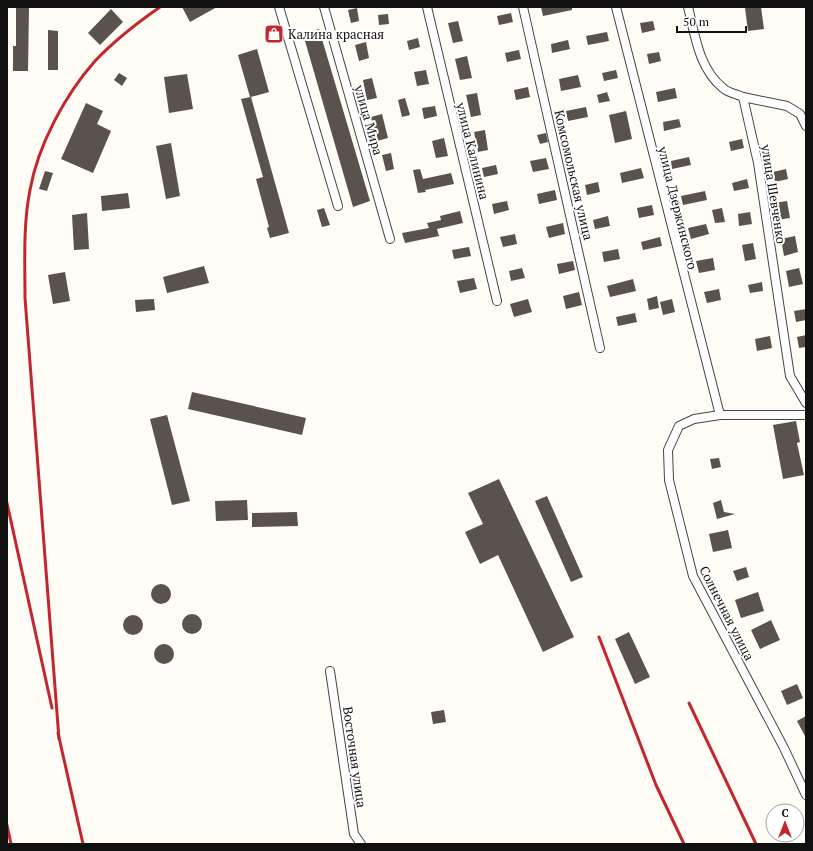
<svg xmlns="http://www.w3.org/2000/svg" width="813" height="851" font-family="'PT Serif',serif">
	<style>
		.building { fill: #5a524d }
		.lines { fill: none; stroke-linecap: round; stroke-linejoin: round }
		.street-casing { stroke: #444; stroke-width: 10 }
		.street { stroke: #fff; stroke-width: 8 }
		.rail { stroke: #c4262e; stroke-width: 3 }
		.labels { text-anchor: middle; dominant-baseline: central; stroke-width: 4; stroke-linejoin: round; paint-order: stroke }
		.poi-label { font-size: 13px; fill: #111; stroke: #fff; text-anchor: start }
		.street-label { font-size: 13px; fill: #111; stroke: #fff }
	</style>
	<rect width="100%" height="100%" fill="#fffdf5"/>
	<g class="building">
		<polygon points="16,7 29,7 28,71 13,71 13,46 16,46"/>
		<polygon points="182,7 217,7 190,22"/>
		<polygon points="541,7 572,7 572,10 543,16"/>
		<polygon points="761,7 764,29 748,31 745,8"/>
		<polygon points="357,8 359,21 351,23 348,10"/>
		<polygon points="111,9 123,22 100,45 88,33"/>
		<polygon points="511,13 513,22 499,25 497,16"/>
		<polygon points="388,14 389,24 379,25 378,15"/>
		<polygon points="458,21 463,41 453,43 448,23"/>
		<polygon points="653,21 655,30 642,33 640,23"/>
		<polygon points="279,25 283,38 268,43 265,30"/>
		<polygon points="319,29 370,201 353,207 303,34"/>
		<polygon points="48,30 58,31 58,70 48,70"/>
		<polygon points="607,32 609,41 588,45 586,36"/>
		<polygon points="418,38 420,47 409,50 407,41"/>
		<polygon points="568,40 570,49 552,53 551,44"/>
		<polygon points="366,42 369,58 359,61 355,45"/>
		<polygon points="257,49 269,92 251,97 289,233 270,238 267,228 269,227 256,179 263,177 241,99 250,97 238,55"/>
		<polygon points="519,50 521,59 507,62 505,53"/>
		<polygon points="659,52 661,61 649,64 647,54"/>
		<polygon points="467,56 472,78 460,80 455,59"/>
		<polygon points="426,70 429,84 417,86 414,72"/>
		<polygon points="616,70 618,78 604,81 602,73"/>
		<polygon points="119,73 127,78 122,86 114,80"/>
		<polygon points="187,74 193,109 169,113 164,77"/>
		<polygon points="578,75 581,87 561,91 559,79"/>
		<polygon points="372,78 377,98 367,100 363,80"/>
		<polygon points="528,87 530,97 516,100 514,90"/>
		<polygon points="675,88 677,98 658,102 656,92"/>
		<polygon points="607,92 610,101 599,103 597,95"/>
		<polygon points="477,93 481,115 471,117 466,95"/>
		<polygon points="405,98 410,115 402,117 398,100"/>
		<polygon points="86,103 103,111 97,124 111,131 93,173 61,159"/>
		<polygon points="435,106 437,116 424,119 422,108"/>
		<polygon points="586,107 588,117 568,121 566,111"/>
		<polygon points="626,111 632,139 615,143 609,115"/>
		<polygon points="382,114 388,138 377,141 371,117"/>
		<polygon points="679,119 681,127 664,131 663,122"/>
		<polygon points="485,130 488,150 478,152 474,132"/>
		<polygon points="546,133 548,142 540,144 537,135"/>
		<polygon points="444,138 448,156 436,158 432,141"/>
		<polygon points="742,139 744,148 731,151 729,142"/>
		<polygon points="171,143 180,196 166,199 156,146"/>
		<polygon points="391,153 394,169 386,171 382,155"/>
		<polygon points="689,157 691,165 672,169 671,161"/>
		<polygon points="546,158 549,169 533,172 530,161"/>
		<polygon points="496,165 498,174 484,177 482,168"/>
		<polygon points="641,168 644,178 622,183 620,173"/>
		<polygon points="420,169 423,179 451,173 454,184 425,190 426,192 418,193 413,170"/>
		<polygon points="786,169 788,179 775,182 773,172"/>
		<polygon points="45,171 53,173 47,191 39,189"/>
		<polygon points="747,179 749,188 734,191 732,183"/>
		<polygon points="598,182 600,192 587,195 585,185"/>
		<polygon points="555,190 557,200 539,204 537,194"/>
		<polygon points="705,191 707,200 683,205 681,196"/>
		<polygon points="128,193 130,208 102,211 101,196"/>
		<polygon points="507,201 509,210 494,214 492,204"/>
		<polygon points="787,201 790,218 777,220 774,203"/>
		<polygon points="652,205 654,215 639,218 637,208"/>
		<polygon points="324,208 330,225 322,227 317,210"/>
		<polygon points="722,208 725,222 715,223 712,210"/>
		<polygon points="460,211 463,223 437,229 439,236 405,243 402,233 429,228 427,223 441,220 440,216"/>
		<polygon points="750,212 752,224 739,226 738,214"/>
		<polygon points="87,213 89,249 74,250 72,215"/>
		<polygon points="608,216 610,226 595,229 593,220"/>
		<polygon points="563,223 565,234 549,238 546,227"/>
		<polygon points="706,224 709,234 691,239 688,228"/>
		<polygon points="515,234 517,244 503,247 500,237"/>
		<polygon points="795,236 798,252 784,256 781,239"/>
		<polygon points="660,237 662,246 643,250 641,242"/>
		<polygon points="753,243 756,259 745,261 742,245"/>
		<polygon points="469,247 471,256 454,259 452,250"/>
		<polygon points="618,249 620,259 604,262 602,252"/>
		<polygon points="713,258 715,270 699,273 696,261"/>
		<polygon points="573,261 575,270 559,274 557,264"/>
		<polygon points="204,266 209,283 167,293 163,277"/>
		<polygon points="522,268 525,278 511,281 509,271"/>
		<polygon points="799,268 803,284 789,287 786,271"/>
		<polygon points="65,272 70,301 53,304 48,275"/>
		<polygon points="474,278 477,289 460,293 457,281"/>
		<polygon points="633,279 636,291 610,297 607,286"/>
		<polygon points="762,282 763,291 750,293 748,285"/>
		<polygon points="719,289 721,300 707,303 704,292"/>
		<polygon points="579,292 582,305 566,309 563,296"/>
		<polygon points="657,296 659,308 649,310 647,299"/>
		<polygon points="154,299 155,310 136,312 135,300"/>
		<polygon points="528,299 532,312 514,317 510,304"/>
		<polygon points="672,299 675,312 663,315 660,302"/>
		<polygon points="806,309 806,320 796,322 794,311"/>
		<polygon points="635,313 637,322 618,326 616,317"/>
		<polygon points="806,335 806,347 799,348 797,337"/>
		<polygon points="770,336 772,348 757,351 755,339"/>
		<polygon points="192,392 306,418 302,435 188,409"/>
		<polygon points="167,415 190,501 172,505 150,419"/>
		<polygon points="796,421 800,442 797,443 804,475 783,479 773,425"/>
		<polygon points="719,458 721,467 712,469 710,459"/>
		<polygon points="499,479 574,637 543,652 498,555 480,564 465,532 483,524 468,493"/>
		<polygon points="547,496 583,577 571,582 535,501"/>
		<polygon points="247,500 248,520 216,521 215,501"/>
		<polygon points="721,500 724,512 735,514 717,519 713,503"/>
		<polygon points="297,512 298,526 252,527 252,513"/>
		<polygon points="728,530 732,548 713,552 709,534"/>
		<polygon points="746,567 749,577 737,581 733,571"/>
		<circle cx="161" cy="594" r="10"/>
		<polygon points="758,592 764,611 741,618 735,600"/>
		<circle cx="192" cy="624" r="10"/>
		<circle cx="133" cy="625" r="10"/>
		<polygon points="771,620 780,640 760,649 751,630"/>
		<polygon points="629,632 650,677 635,684 615,639"/>
		<circle cx="164" cy="654" r="10"/>
		<polygon points="797,684 803,698 787,705 781,691"/>
		<polygon points="444,710 446,722 433,724 431,712"/>
		<polygon points="806,716 806,738 797,721"/>
	</g>
	<g class="lines">
		<g class="street-casing">
			<g id="street">
				<polyline points="279,7 338,206"/>
				<polyline points="324,7 390,239"/>
				<polyline points="427,7 497,301"/>
				<polyline points="523,7 600,348"/>
				<polyline points="616,7 720,415"/>
				<path d="M688 7C695 35 699 69 723 88 728 93 737 94 743 97L758 163 790 376 806 403"/>
				<polyline points="743,97 787,106 800,114 806,126"/>
				<polyline points="806,415 720,415 694,419 679,426 668,450 669,480 693,576 784,748 806,795"/>
				<polyline points="330,671 354,834 361,844"/>
			</g>
		</g>
		<use href="#street" class="street"/>
		<g class="rail">
			<polyline points="7,503 52,708"/>
			<polyline points="599,637 656,785 684,844"/>
			<polyline points="689,703 756,844"/>
			<polyline points="58,733 83,844"/>
			<path d="M59 739 25 298C25 262 23 225 30 190 38 145 65 95 95 61 114 41 137 23 160 7"/>
			<polyline points="7,825 11,844"/>
		</g>
	</g>
	<defs>
		<g id="shop-square" transform="scale(1)"><rect x="-9" y="-9" width="18" height="18" rx="4" fill="#c4262e" stroke="#fff"/><path d="M-5-2.5h2.3a2.7 3.5 0 0 1 5.4 0H5L5.5 6h-11ZM-1.5-2.5h3a1.5 2.3 0 0 0-3 0Z" fill="#fff"/></g>
	</defs>
	<g fill-rule="evenodd">
		<use href="#shop-square" x="274" y="34"/>
	</g>
	<g class="labels">
		<g class="poi-label">
			<text x="288" y="34">Калина красная</text>
		</g>
		<g class="street-label">
			<text transform="translate(369 120) rotate(74)">улица Мира</text>
			<text transform="translate(473 151) rotate(76)">улица Калинина</text>
			<text transform="translate(574 175) rotate(77)">Комсомольская улица</text>
			<text transform="translate(774 194) rotate(81)">улица Шевченко</text>
			<text transform="translate(678 208) rotate(76)">улица Дзержинского</text>
			<text transform="translate(727 613) rotate(63)">Солнечная улица</text>
			<text transform="translate(355 757) rotate(82)">Восточная улица</text>
		</g>
	</g>
	<rect width="813" height="851" fill="none" stroke="#111111" stroke-width="16"/>
	<g transform="translate(785 823)"><circle r="19" fill="#ffffff" stroke="#a0a0a0"/>
	<path d="M0-3L7 15L0 10L-7 15Z" fill="#c4262e"/>
	<text y="-6" font-size="11" font-weight="bold" text-anchor="middle" fill="#111111">С</text>
	</g>
	<path d="M677 26v6h69v-6" fill="none" stroke="#111111" stroke-width="2"/>
	<text x="683" y="26" font-size="12" fill="#111111" stroke="#ffffff" stroke-width="3" paint-order="stroke">50 m</text>
</svg>
